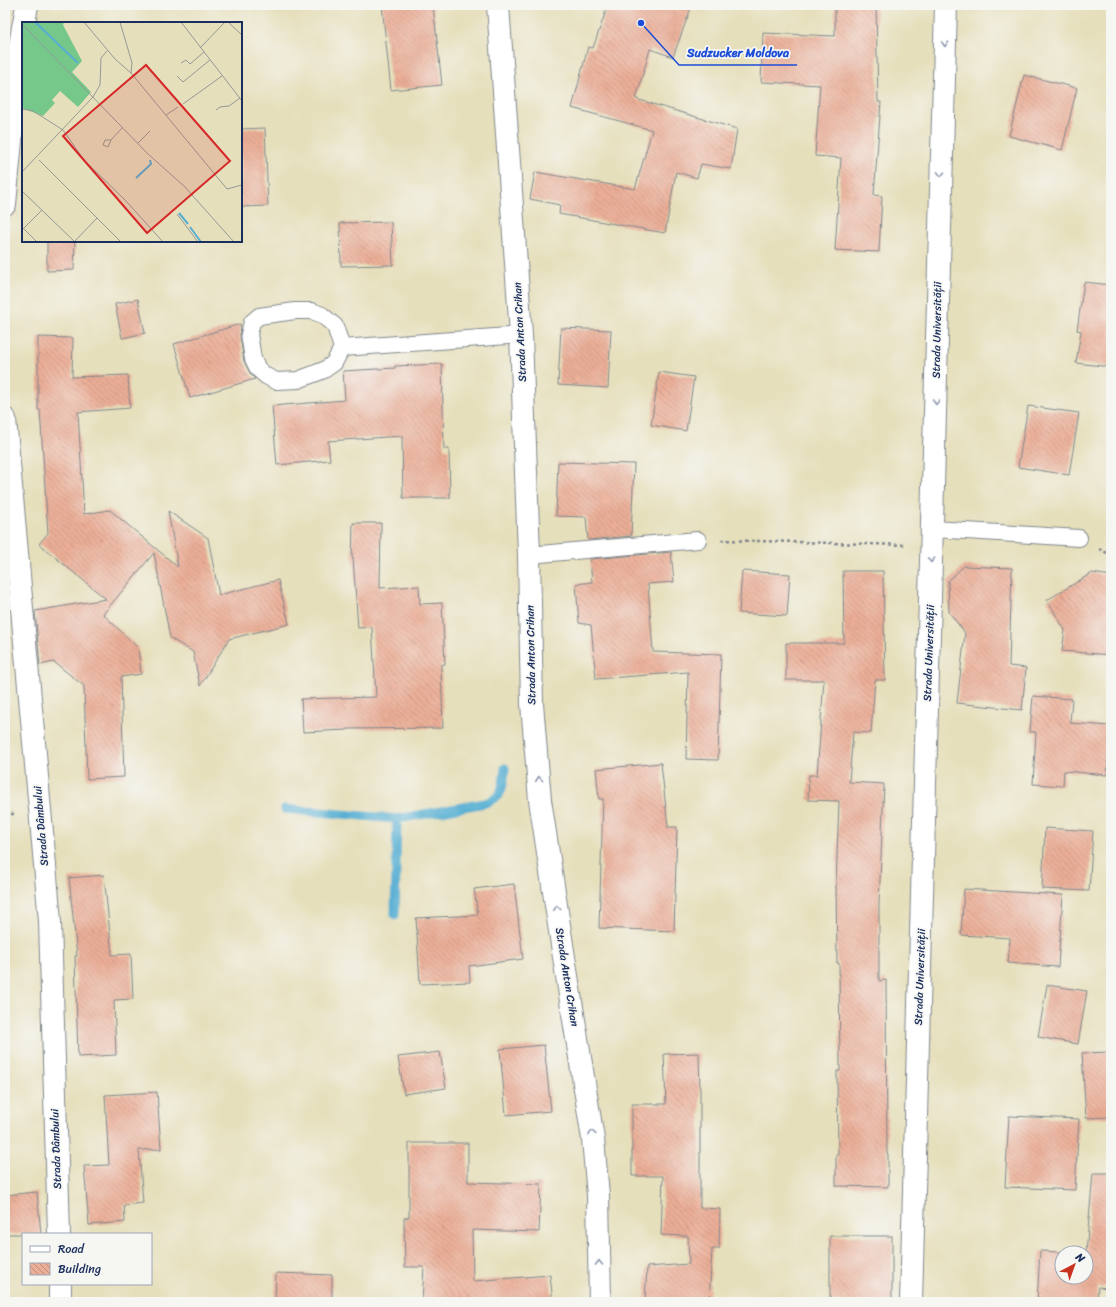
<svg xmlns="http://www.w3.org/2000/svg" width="1116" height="1307" font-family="Sriracha,sans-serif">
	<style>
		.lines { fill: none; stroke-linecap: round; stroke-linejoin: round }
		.stream { stroke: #56afd3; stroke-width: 9 }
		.building { fill: url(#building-back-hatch) }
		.lane-casing { stroke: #80878c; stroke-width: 18 }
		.street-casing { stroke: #80878c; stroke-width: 24 }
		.path { stroke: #80878c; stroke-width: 2.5; stroke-dasharray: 3 3; stroke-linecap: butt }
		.lane { stroke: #fff; stroke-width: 16 }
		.street { stroke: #fff; stroke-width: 22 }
		.oneway { stroke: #8d97ae }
		.labels { text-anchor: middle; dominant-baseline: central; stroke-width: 3.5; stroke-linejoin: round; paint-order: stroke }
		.street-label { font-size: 11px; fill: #1b2f5e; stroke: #f6f6f2 }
		.inset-river { fill: none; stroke: #56afd3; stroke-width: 2 }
		.inset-road { fill: none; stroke: #959996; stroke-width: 1 }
		.view { fill: #d62828; fill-opacity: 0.15; stroke: #d62828; stroke-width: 2 }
		.inset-edge { fill: none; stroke: #1b2f5e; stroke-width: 2 }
		.leader { fill: none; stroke: #1d4ed8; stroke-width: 1.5 }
		.callout-dot { fill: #1d4ed8; stroke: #f6f6f2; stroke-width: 1.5 }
		.callout-label { font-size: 12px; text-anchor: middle; font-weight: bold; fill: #1d4ed8; stroke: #f6f6f2; stroke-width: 3.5; stroke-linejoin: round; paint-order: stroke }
	</style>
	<defs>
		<pattern id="building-back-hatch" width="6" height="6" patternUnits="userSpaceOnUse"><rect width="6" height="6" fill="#ecae96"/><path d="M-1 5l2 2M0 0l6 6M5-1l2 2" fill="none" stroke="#be8e7e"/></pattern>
	</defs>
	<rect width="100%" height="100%" fill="#f6f6f2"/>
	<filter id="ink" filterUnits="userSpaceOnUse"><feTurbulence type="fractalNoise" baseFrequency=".025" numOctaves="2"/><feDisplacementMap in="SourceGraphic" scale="8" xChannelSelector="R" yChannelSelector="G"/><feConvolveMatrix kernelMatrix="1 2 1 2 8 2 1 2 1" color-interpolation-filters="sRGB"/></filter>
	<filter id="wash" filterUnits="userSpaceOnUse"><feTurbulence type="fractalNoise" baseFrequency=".012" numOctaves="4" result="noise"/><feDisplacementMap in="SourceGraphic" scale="16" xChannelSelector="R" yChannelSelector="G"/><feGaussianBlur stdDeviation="0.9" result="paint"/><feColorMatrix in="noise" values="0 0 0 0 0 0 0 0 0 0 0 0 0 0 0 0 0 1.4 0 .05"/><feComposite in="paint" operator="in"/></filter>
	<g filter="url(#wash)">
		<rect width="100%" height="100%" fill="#e6dfbb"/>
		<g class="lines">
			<g class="stream">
				<path d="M285 809 397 819 485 803C504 797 503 786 505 768"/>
				<polyline points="395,915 397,819"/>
			</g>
		</g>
		<g id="blocks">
			<g class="building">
				<polygon points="382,5 433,5 442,85 391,90"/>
				<polygon points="608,5 692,5 673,57 650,49 636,99 737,129 731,169 701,164 697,178 676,172 665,233 559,214 560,205 530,199 535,172 635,189 652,130 572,108 588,47 593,48"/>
				<polygon points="835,5 876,5 878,102 881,102 874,195 882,196 879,252 835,250 841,158 815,156 820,85 761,82 763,33 835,36"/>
				<polygon points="1024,75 1077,88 1062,150 1009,136"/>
				<polygon points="265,128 268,206 241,207 241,129"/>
				<polygon points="391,222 393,265 341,266 340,223"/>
				<polygon points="47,241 75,241 74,270 47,271"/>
				<polygon points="1084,282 1111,285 1111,367 1076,363 1081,331 1077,330"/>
				<polygon points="138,299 145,333 122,338 115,304"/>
				<polygon points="240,324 241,327 240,336 244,361 250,373 255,379 190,398 174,344"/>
				<polygon points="561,328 611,330 608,388 558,385"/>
				<polygon points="38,337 73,338 72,377 128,375 130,408 78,412 84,514 110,510 178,567 168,511 208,538 219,595 278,580 289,624 229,639 200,686 193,652 170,638 154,553 103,614 138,648 141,674 121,677 124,777 87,779 84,686 54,662 40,665 35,611 106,599 39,544 48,533 40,410 38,410"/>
				<polygon points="442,364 444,449 449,449 450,498 403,498 402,436 328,441 330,460 277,465 272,406 345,400 343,371 395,368 395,366"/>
				<polygon points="659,372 694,377 686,431 651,425"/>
				<polygon points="1028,406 1079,413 1069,475 1018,467"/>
				<polygon points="558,462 634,464 631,536 588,540 586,517 556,516"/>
				<polygon points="353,523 381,523 380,588 419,586 420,604 442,603 445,664 441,665 443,728 347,729 347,730 303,732 301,699 376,697 372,627 358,628 353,558 352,558"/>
				<polygon points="671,552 674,582 648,584 653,652 721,654 718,760 686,759 688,672 596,679 591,625 579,623 576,584 592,582 590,559"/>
				<polygon points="964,566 1012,568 1009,666 1026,668 1022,710 957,703 965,633 949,612 948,581"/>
				<polygon points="742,571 790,574 787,616 739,613"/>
				<polygon points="843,571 883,571 885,680 875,680 871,733 853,732 849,782 884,784 879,904 879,981 886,980 887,1154 888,1154 888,1187 836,1186 836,1154 838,1154 837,1071 840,1071 839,963 837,963 836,884 839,801 808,800 809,775 817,775 824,680 786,680 786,643 844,643"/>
				<polygon points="1092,573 1111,576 1111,655 1062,651 1065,630 1047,600"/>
				<polygon points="1033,696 1072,699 1070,723 1110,726 1107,775 1064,771 1063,786 1033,784 1036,732 1030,732"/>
				<polygon points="661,763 668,827 677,827 674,931 599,928 603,799 599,799 596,769"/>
				<polygon points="1045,828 1093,831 1089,891 1042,889"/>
				<polygon points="104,875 112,955 131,954 133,999 114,1000 116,1055 78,1057 75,956 77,956 69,878"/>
				<polygon points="514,884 523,959 469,966 470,982 420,984 416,918 478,915 474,889"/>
				<polygon points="964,889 1063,895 1058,967 1008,963 1010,938 961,935"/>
				<polygon points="1047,985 1087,991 1078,1044 1038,1037"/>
				<polygon points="544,1045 551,1111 506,1115 500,1049"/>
				<polygon points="440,1052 446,1088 404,1094 398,1057"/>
				<polygon points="1111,1052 1111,1117 1086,1118 1082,1053"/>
				<polygon points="699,1053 700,1093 700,1208 720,1209 719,1249 712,1249 709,1302 645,1302 647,1267 689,1264 688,1236 661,1235 663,1176 632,1176 632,1104 666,1104 664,1054"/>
				<polygon points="157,1092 161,1149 139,1150 143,1203 124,1205 125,1222 89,1225 84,1166 109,1165 105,1095"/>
				<polygon points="1009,1116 1079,1119 1075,1190 1005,1187"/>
				<polygon points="409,1143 468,1143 468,1182 541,1184 539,1232 472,1230 473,1281 550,1275 553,1302 422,1302 424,1267 405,1267 404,1218 409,1217"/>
				<polygon points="1093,1173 1111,1173 1111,1288 1098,1287 1097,1302 1037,1302 1040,1251 1080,1253 1062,1253 1062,1277 1086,1277 1086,1253"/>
				<polygon points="37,1192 41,1234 5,1234 5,1195"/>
				<rect x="830" y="1236" width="62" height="66"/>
				<polygon points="276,1273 332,1275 332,1302 275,1302"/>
			</g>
		</g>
	</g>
	<g filter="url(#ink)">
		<use href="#blocks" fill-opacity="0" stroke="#80878c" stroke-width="1"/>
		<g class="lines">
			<g class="lane-casing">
				<g id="lane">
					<polyline points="342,348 334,363 324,370 298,380 276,381 266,376 258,369 253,359 249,334 252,322 259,316 295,311 312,311 322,315 335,326 342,348 521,335"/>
					<polyline points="933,529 1079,538"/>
					<polyline points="529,555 698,540"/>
				</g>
			</g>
			<g class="street-casing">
				<g id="street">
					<polyline points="498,5 521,335 529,555 532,704 540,800 563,951 593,1139 598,1195 600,1302"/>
					<polyline points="24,23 27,5"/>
					<polyline points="5,204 20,46 23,27"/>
					<polyline points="5,419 50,921 59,1234"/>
					<polyline points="60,1284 60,1302"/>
					<polyline points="911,1302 946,5"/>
				</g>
			</g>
			<g class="path">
				<polyline points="721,540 906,545"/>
				<polyline points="1099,549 1105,552 1111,554"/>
				<polyline points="5,814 14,814"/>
			</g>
			<use href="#lane" class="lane"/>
			<use href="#street" class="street"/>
		</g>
		<defs><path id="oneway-chevron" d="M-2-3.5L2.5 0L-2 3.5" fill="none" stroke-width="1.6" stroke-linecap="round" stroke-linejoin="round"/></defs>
		<g class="oneway">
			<use href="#oneway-chevron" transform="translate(945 44) rotate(92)"/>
			<use href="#oneway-chevron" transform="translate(941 174) rotate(91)"/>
			<use href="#oneway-chevron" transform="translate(936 402) rotate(91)"/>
			<use href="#oneway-chevron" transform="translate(931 560) rotate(92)"/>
			<use href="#oneway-chevron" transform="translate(539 779) rotate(-95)"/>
			<use href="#oneway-chevron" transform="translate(557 908) rotate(-98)"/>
			<use href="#oneway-chevron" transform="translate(592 1133) rotate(-99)"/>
			<use href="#oneway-chevron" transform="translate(599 1263) rotate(-91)"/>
		</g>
	</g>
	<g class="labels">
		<g class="street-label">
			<text transform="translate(937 330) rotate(-89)">Strada Universității</text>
			<text transform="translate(520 332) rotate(-93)">Strada Anton Crihan</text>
			<text transform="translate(929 653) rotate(-88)">Strada Universității</text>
			<text transform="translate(531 655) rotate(-91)">Strada Anton Crihan</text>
			<text transform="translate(41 826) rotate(-95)">Strada Dâmbului</text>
			<text transform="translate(567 977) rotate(81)">Strada Anton Crihan</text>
			<text transform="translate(920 977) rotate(-88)">Strada Universității</text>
			<text transform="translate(56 1149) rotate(-92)">Strada Dâmbului</text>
		</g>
	</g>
	<g transform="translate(22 22)">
		<rect width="220" height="220" fill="#e6dfbb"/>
		<path d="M0 0H42L41 3 60 39 50 50 69 70 56 85 38 69 30 78 33 81 21 94 0 86Z" fill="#75c78a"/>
		<path class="inset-river" d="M13 0 56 41M114 156 129 142 128 138M157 191 166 202M168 205 179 220"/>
		<path class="inset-road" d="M62 0 93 37 109 51 205 167 220 163M98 0 110 41 109 51M159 0 220 79M206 0 220 13M0 2 126 132 162 164 212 220M178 26 203 0M159 41 164 38 168 42 182 30M155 54 161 60 188 38M161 82 200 54M0 87 11 89 41 108 62 138 104 179 141 220M194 88 198 85 207 84 218 76M144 93 156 85M89 118 86 125 81 123 83 118H89L101 105M116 121 128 109M17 138 99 220M0 150 71 75 78 63 79 36 85 29M0 169 53 220M155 192 176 220M1 206 15 220M0 208 20 188M52 220 75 196"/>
		<path class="view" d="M124 43 208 139 125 211 41 114Z"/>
		<rect width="220" height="220" class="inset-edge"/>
	</g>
	<path class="leader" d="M641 23L679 65H797"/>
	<circle class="callout-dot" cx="641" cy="23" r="4"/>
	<g class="callout-label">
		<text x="738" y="57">Sudzucker Moldova</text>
	</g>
	<rect width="1116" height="1307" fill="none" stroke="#f6f6f2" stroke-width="20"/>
	<rect x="22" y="1233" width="130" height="52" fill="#f6f6f2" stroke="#9ea6b7"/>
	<rect x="30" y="1246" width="20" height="6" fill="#ffffff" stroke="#9ea6b7"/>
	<text x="58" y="1253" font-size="12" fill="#1b2f5e">Road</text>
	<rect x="30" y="1263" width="20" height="12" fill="url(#building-back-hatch)" stroke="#9ea6b7"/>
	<text x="58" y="1273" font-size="12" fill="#1b2f5e">Building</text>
	<g transform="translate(1074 1265) rotate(41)"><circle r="19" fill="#f6f6f2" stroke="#9ea6b7"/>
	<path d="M0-3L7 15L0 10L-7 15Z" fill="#c8321e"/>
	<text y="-6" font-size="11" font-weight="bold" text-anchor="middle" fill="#1b2f5e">N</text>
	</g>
</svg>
